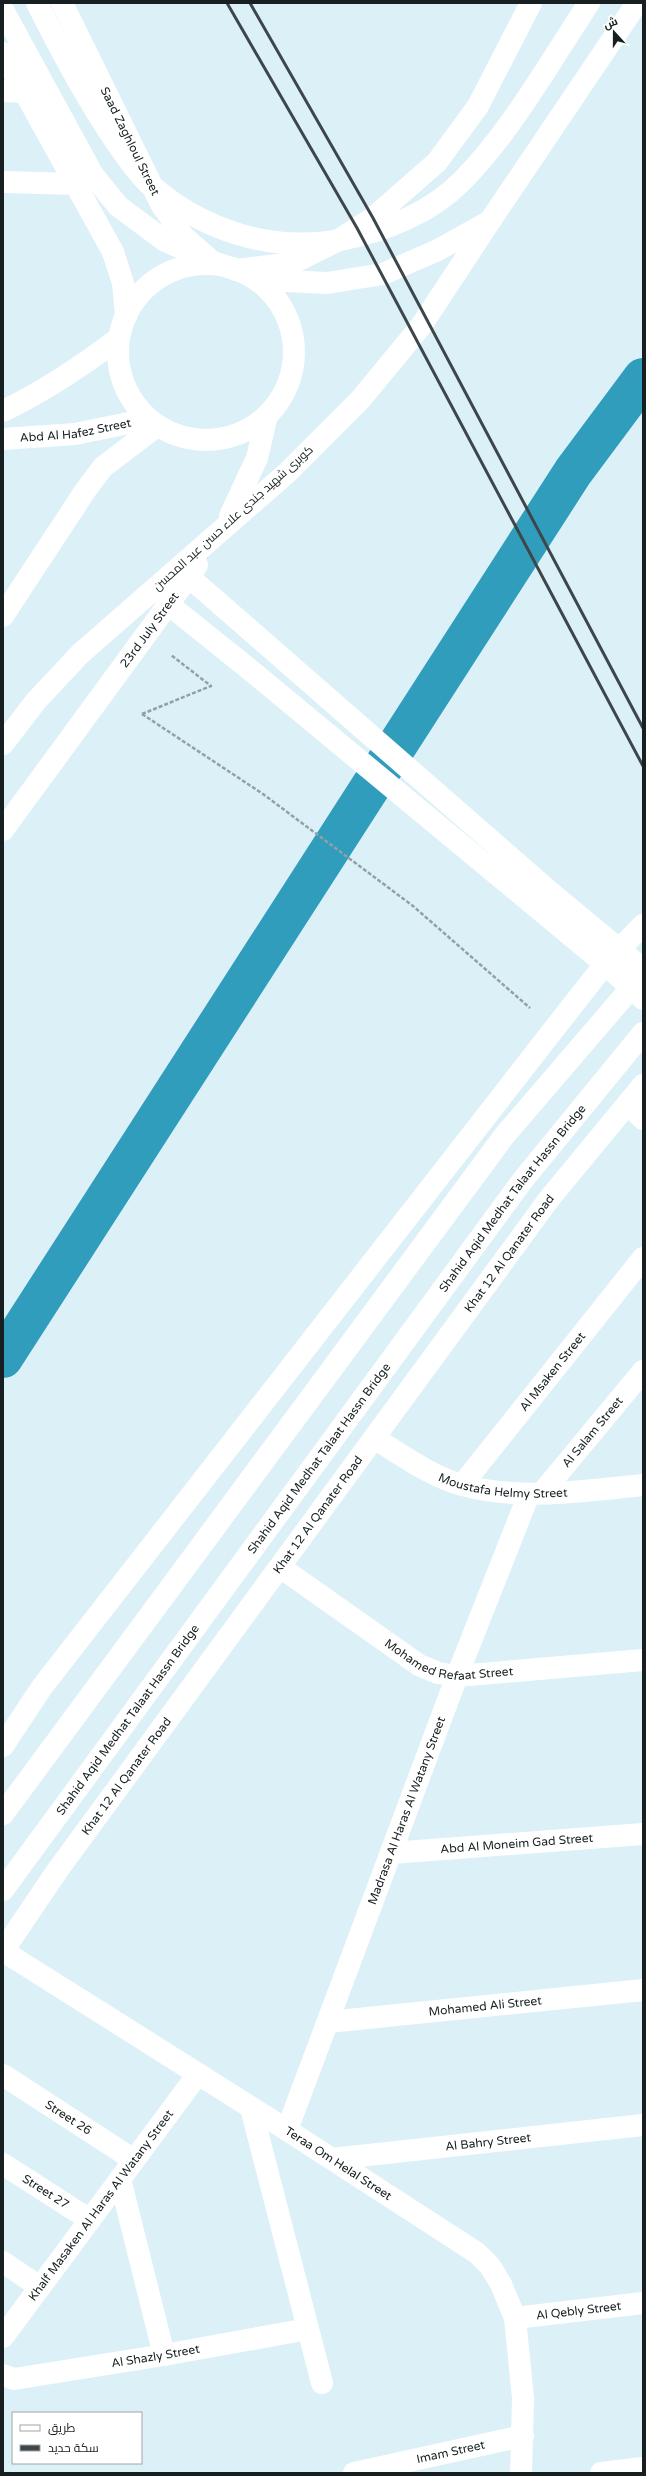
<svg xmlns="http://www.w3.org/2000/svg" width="646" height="2476" font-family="'Varela Round',Cairo,sans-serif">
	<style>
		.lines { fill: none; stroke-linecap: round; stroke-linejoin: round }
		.canal { stroke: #309dbc; stroke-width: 40 }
		.path { stroke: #91a1a6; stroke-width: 2.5; stroke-dasharray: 4 2; stroke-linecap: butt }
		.minor { stroke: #fff; stroke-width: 22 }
		.major { stroke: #fff; stroke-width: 22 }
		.highway { stroke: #fff; stroke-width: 22 }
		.rail { stroke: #3d474b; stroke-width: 3 }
		.labels { text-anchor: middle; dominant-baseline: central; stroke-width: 4; stroke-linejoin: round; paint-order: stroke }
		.street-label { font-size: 12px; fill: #171f21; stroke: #fff }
	</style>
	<rect width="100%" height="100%" fill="#dcf0f8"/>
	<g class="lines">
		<polyline class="canal" points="3,1358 573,472 643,378"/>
		<g class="path">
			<polyline points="142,714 263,794 413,906 530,1008"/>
			<polyline points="142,714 211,686 171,655"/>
		</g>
		<g class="minor">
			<polyline points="3,91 23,92"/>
			<polyline points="3,182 75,184"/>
			<circle cx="206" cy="352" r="88"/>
			<polyline points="236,270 293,263 337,241 373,218 437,162 478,106 531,3"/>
			<path d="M3 411C45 391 82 366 119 338"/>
			<path id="s1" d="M3 439 75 434 148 419"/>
			<polyline points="230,516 257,458 267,415"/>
			<polyline points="189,577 550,892 643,969"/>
			<polyline points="168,604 254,673 605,964 643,999"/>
			<polyline points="3,616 85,491 103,467 157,426"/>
			<polyline points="3,744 36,701 80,654 288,472 360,400 421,326 490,221"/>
			<path id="s2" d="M3 830 197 565"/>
			<polyline points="628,1104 643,1119"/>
			<path id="s3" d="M374 1438C402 1455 430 1476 462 1485 520 1501 584 1491 643 1485"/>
			<path id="s4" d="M462 1485 643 1258"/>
			<path id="s5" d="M542 1493 643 1371"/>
			<path id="s6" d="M280 1567 419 1665 438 1673 457 1676 643 1660"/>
			<path id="s7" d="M391 1853 643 1834"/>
			<path id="s8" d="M3 1951 287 2130 477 2253 490 2266 501 2284 515 2318 523 2398 521 2473"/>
			<path id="s9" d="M328 2022 643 1990"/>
			<path id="s10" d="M3 2075 134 2160"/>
			<polyline points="251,2108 322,2383"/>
			<path id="s11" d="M287 2130 457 1676 529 1494"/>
			<path id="s12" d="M332 2159 643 2125"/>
			<path id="s13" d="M3 2164 90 2220"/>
			<polyline points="120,2179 164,2355"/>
			<polyline points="3,2262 40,2287"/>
			<path id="s14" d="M515 2318 643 2303"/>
			<path id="s15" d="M3 2337 198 2074"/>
			<path id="s16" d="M3 2375 14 2379 164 2355 308 2329"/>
			<path id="s17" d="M354 2473 523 2436"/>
			<polyline points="601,2473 643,2468"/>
		</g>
		<g class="major">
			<path id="s18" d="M62 3 161 204 183 236 208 258"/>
			<polyline points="3,53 113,252 123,283 126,316"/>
			<polyline points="3,1746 42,1687 554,1029 605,964 643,925"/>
			<polyline points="3,1814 504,1136 643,974"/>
			<path id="s19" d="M3 1890 522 1181 643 1033"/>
			<path id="s20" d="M3 1951 57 1871 549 1199 643 1085"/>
		</g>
		<g class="highway">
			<path d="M37 3C60 49 84 95 114 139 124 153 134 169 147 182 201 231 274 254 345 239 387 230 432 212 462 181 511 132 551 60 589 3"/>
			<polyline points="3,10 93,175 118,206 165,241 216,263 268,280 327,283 383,274 438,250 490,221 637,3"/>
		</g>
		<g class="rail">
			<polyline points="227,3 357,228 643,766"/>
			<polyline points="250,3 373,218 643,728"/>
		</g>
	</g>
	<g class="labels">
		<g class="street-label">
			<text stroke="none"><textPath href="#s18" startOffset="154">Saad Zaghloul Street</textPath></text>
			<text stroke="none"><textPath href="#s1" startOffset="73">Abd Al Hafez Street</textPath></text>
			<text transform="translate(233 518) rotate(-42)">كوبرى شهيد جندى علاء حسن عبد المحسن</text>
			<text stroke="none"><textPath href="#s2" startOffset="248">23rd July Street</textPath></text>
			<text stroke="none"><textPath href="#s19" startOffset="859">Shahid Aqid Medhat Talaat Hassn Bridge</textPath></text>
			<text stroke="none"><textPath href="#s20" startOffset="862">Khat 12 Al Qanater Road</textPath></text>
			<text stroke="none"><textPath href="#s4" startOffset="145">Al Msaken Street</textPath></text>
			<text stroke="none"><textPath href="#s5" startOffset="79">Al Salam Street</textPath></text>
			<text stroke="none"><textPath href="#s19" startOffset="535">Shahid Aqid Medhat Talaat Hassn Bridge</textPath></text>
			<text stroke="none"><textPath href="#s3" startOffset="141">Moustafa Helmy Street</textPath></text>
			<text stroke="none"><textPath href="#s20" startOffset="538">Khat 12 Al Qanater Road</textPath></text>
			<text stroke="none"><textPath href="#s6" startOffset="198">Mohamed Refaat Street</textPath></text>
			<text stroke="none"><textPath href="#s19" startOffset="211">Shahid Aqid Medhat Talaat Hassn Bridge</textPath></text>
			<text stroke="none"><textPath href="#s20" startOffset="214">Khat 12 Al Qanater Road</textPath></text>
			<text stroke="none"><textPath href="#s11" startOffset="341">Madrasa Al Haras Al Watany Street</textPath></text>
			<text stroke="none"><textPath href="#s7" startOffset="126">Abd Al Moneim Gad Street</textPath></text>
			<text stroke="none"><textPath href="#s9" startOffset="158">Mohamed Ali Street</textPath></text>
			<text stroke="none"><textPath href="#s10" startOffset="78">Street 26</textPath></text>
			<text stroke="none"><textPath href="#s12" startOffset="157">Al Bahry Street</textPath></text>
			<text stroke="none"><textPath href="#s8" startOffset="397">Teraa Om Helal Street</textPath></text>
			<text stroke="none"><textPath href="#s13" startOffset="51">Street 27</textPath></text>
			<text stroke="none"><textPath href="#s15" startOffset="164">Khalf Masaken Al Haras Al Watany Street</textPath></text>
			<text stroke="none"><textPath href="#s14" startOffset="64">Al Qebly Street</textPath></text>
			<text stroke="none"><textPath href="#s16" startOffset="155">Al Shazly Street</textPath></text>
			<text stroke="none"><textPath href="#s17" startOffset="99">Imam Street</textPath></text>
		</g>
	</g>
	<rect width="646" height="2476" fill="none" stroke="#171f21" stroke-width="8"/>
	<rect x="12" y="2412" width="130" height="52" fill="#ffffff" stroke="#a2a5a6"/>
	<rect x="20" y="2425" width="20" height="6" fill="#ffffff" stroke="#a2a5a6"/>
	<text x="48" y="2432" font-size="12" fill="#171f21">طريق</text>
	<rect x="20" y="2445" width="20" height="6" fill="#3d474b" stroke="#a2a5a6"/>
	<text x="48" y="2452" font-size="12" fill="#171f21">سكة حديد</text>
	<g transform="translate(614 32) rotate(339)" stroke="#ffffff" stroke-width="3" paint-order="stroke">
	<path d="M0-3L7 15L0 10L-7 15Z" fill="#171f21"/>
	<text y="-6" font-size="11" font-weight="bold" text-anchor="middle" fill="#171f21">ش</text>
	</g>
</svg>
